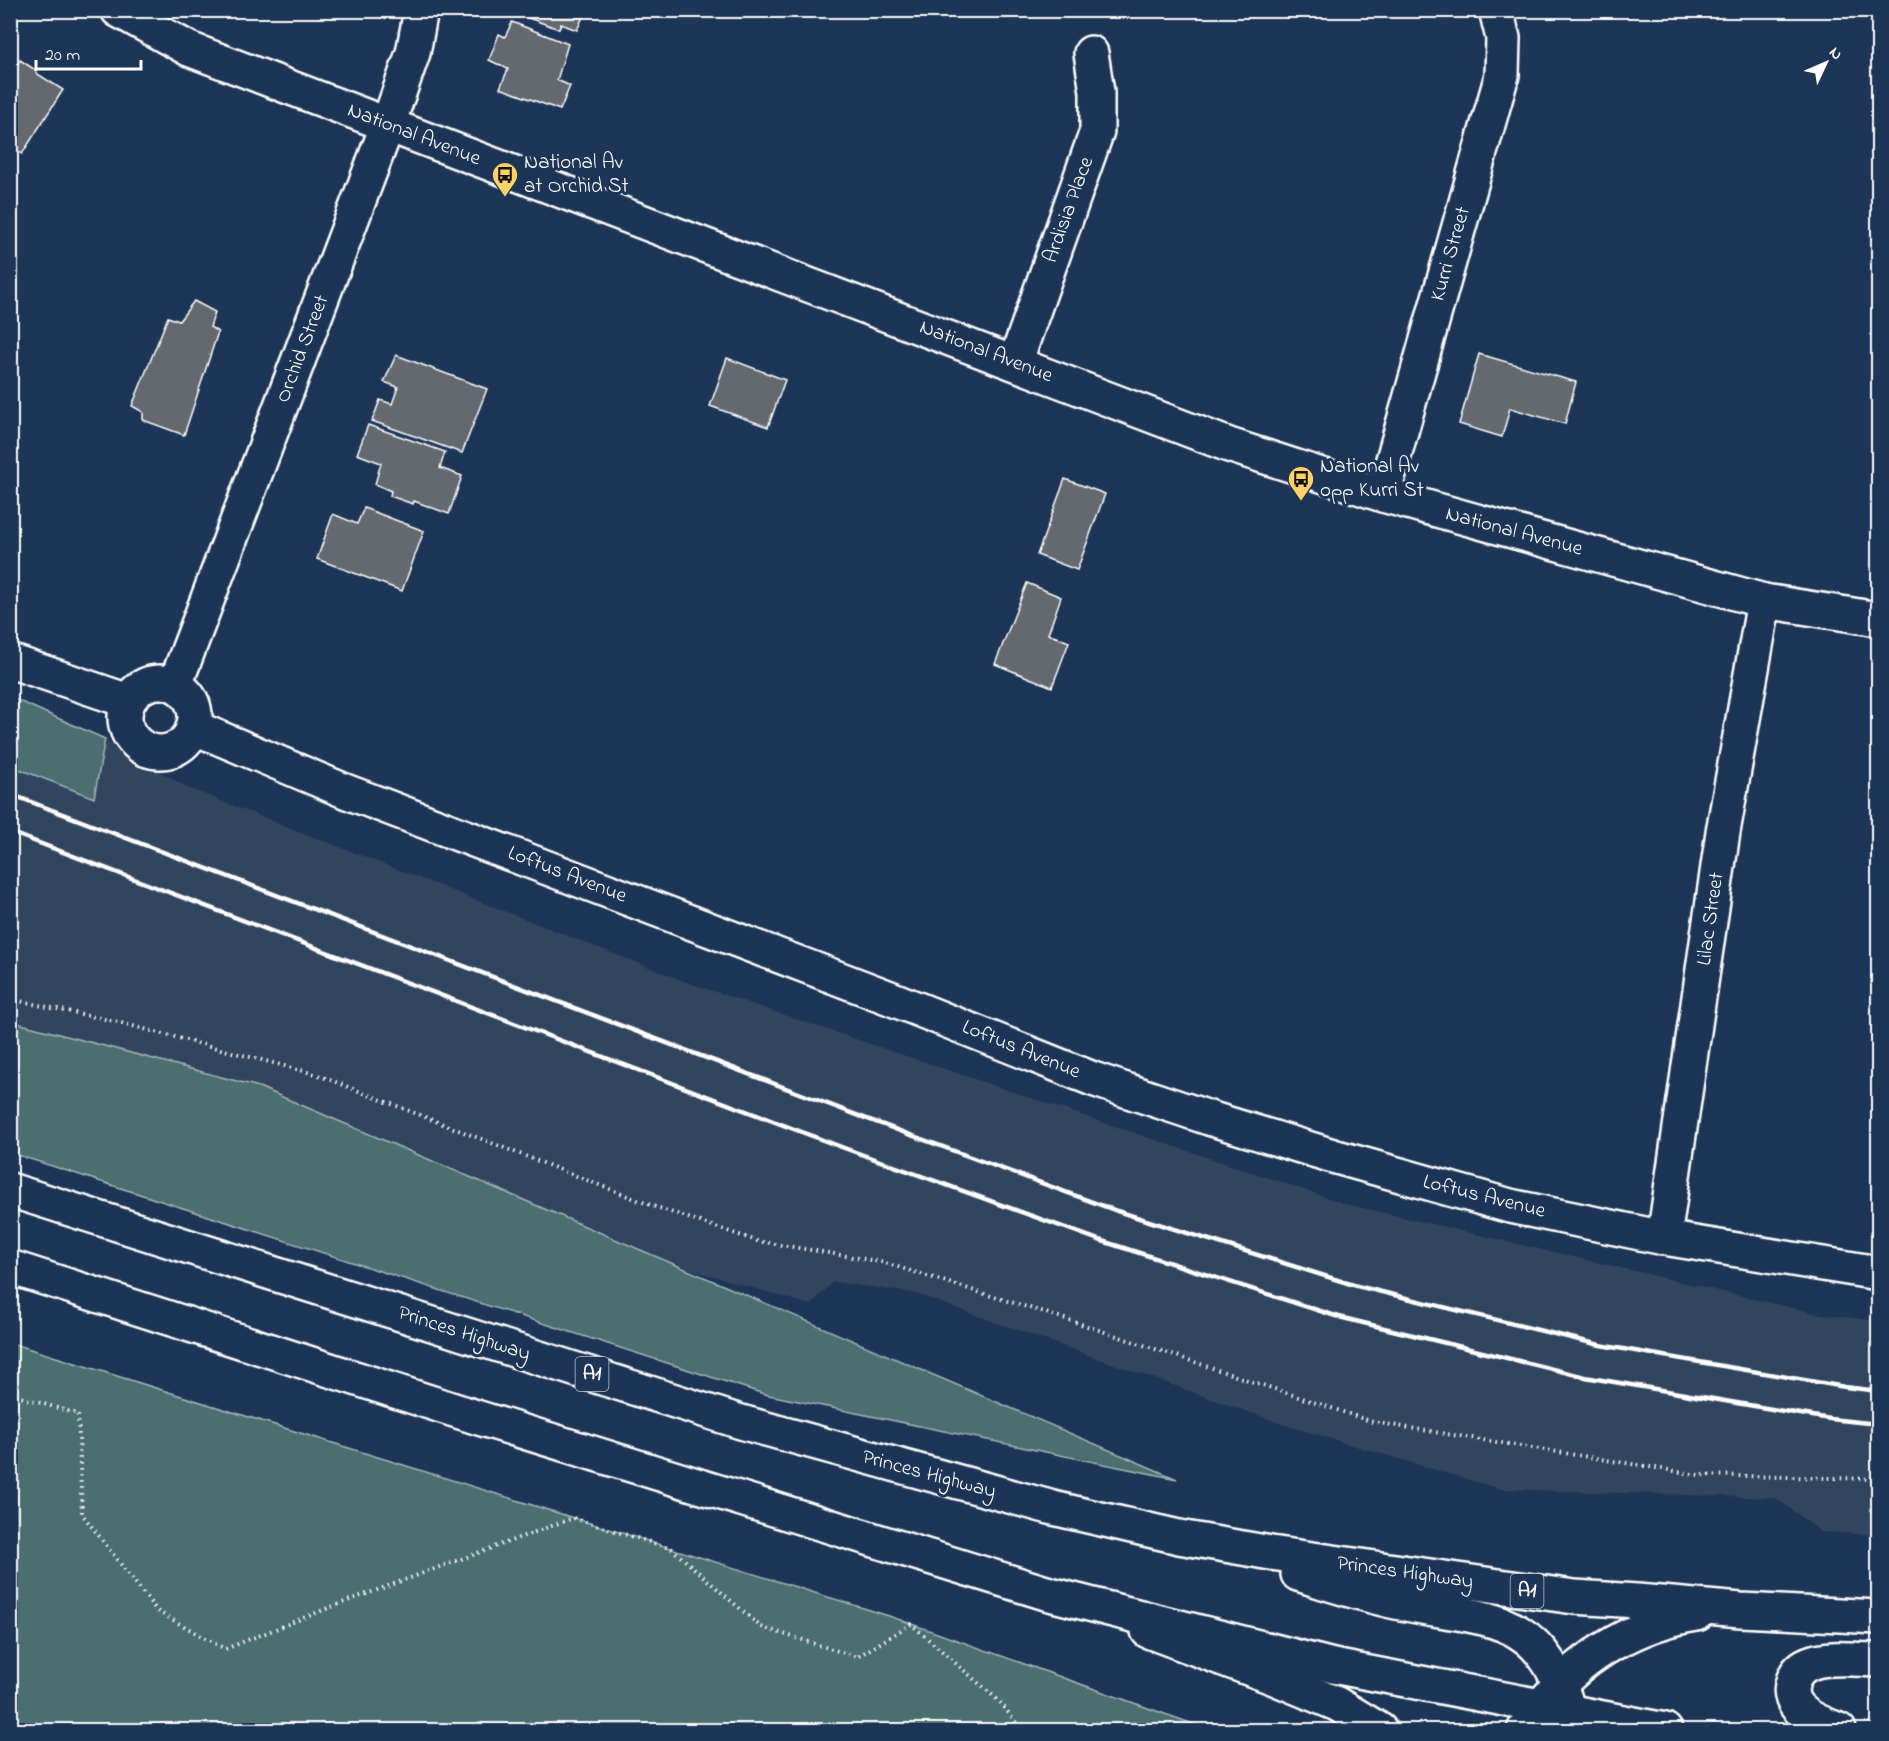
<svg xmlns="http://www.w3.org/2000/svg" width="1889" height="1741" font-family="'Indie Flower',sans-serif">
	<style>
		.built { fill: #32455e }
		.green { fill: #4c6e70; stroke: #a6b6b8; stroke-width: 1.5 }
		.building { fill: #64696e; stroke: #fff; stroke-width: 1.5 }
		.lines { fill: none; stroke-linecap: round; stroke-linejoin: round }
		.minor-casing { stroke: #fff; stroke-width: 38 }
		.tertiary-casing { stroke: #fff; stroke-width: 38 }
		.secondary-casing { stroke: #fff; stroke-width: 38 }
		.trunk-casing { stroke: #fff; stroke-width: 38 }
		.path { stroke: #fff; stroke-width: 4; stroke-dasharray: 1.5 4.5; stroke-linecap: butt }
		.minor { stroke: #1d3557; stroke-width: 33 }
		.tertiary { stroke: #1d3557; stroke-width: 33 }
		.secondary { stroke: #1d3557; stroke-width: 33 }
		.trunk { stroke: #1d3557; stroke-width: 33 }
		.rail { stroke: #fff; stroke-width: 4.5 }
		.labels { text-anchor: middle; dominant-baseline: central; stroke-width: 6; stroke-linejoin: round; paint-order: stroke }
		.shield { fill: #1d3557; stroke: #bbc2cd; stroke-width: 1.5 }
		.shield-label { font-size: 20px; font-weight: bold; fill: #fff }
		.street-label { font-size: 21px; fill: #fff; stroke: #1d3557 }
		.poi-label { font-size: 21px; fill: #fff; stroke: #1d3557; text-anchor: start }
	</style>
	<rect width="100%" height="100%" fill="#1d3557"/>
	<filter id="ink" filterUnits="userSpaceOnUse"><feTurbulence type="fractalNoise" baseFrequency=".0167" numOctaves="2"/><feDisplacementMap in="SourceGraphic" scale="12" xChannelSelector="R" yChannelSelector="G"/><feConvolveMatrix kernelMatrix="1 2 1 2 8 2 1 2 1" color-interpolation-filters="sRGB"/></filter>
	<g filter="url(#ink)">
		<polygon class="built" points="10,697 105,739 188,788 689,983 1346,1204 1814,1313 1878,1321 1878,1535 1821,1532 1776,1498 1500,1489 1288,1426 913,1293 833,1282 811,1305 679,1266 259,1087 11,1021"/>
		<g class="green">
			<polygon points="10,697 105,739 94,798 11,766"/>
			<polygon points="10,1021 259,1087 1177,1479 764,1394 11,1153"/>
			<polygon points="11,1343 889,1616 1210,1730 11,1730"/>
		</g>
		<g class="building">
			<polygon points="586,10 577,30 561,24 559,29 509,11"/>
			<polygon points="512,22 568,44 557,80 570,86 560,110 500,88 508,69 489,60 499,34 505,37"/>
			<polygon points="20,60 37,71 36,73 63,90 22,154 10,146 10,64 15,67"/>
			<polygon points="194,301 215,312 210,327 218,332 184,435 143,420 143,412 132,406 168,317 179,321"/>
			<polygon points="1479,354 1576,382 1565,424 1510,408 1502,437 1459,424"/>
			<polygon points="396,355 487,389 462,453 372,421 380,400 392,404 398,387 384,382"/>
			<polygon points="727,358 785,380 768,427 710,406"/>
			<polygon points="368,425 445,452 440,468 462,476 449,514 414,501 413,504 390,496 391,491 375,484 381,463 357,454"/>
			<polygon points="1065,479 1105,494 1077,570 1037,555"/>
			<polygon points="364,508 424,531 402,591 317,559 333,514 357,524"/>
			<polygon points="1027,583 1061,597 1048,634 1069,642 1052,687 995,664"/>
		</g>
		<g class="lines">
			<g class="minor-casing">
				<g id="minor">
					<polyline points="118,10 189,49 1229,445 1383,495 1764,601 1878,619"/>
					<polyline points="1015,363 1097,131 1097,92 1091,53"/>
					<polyline points="1383,495 1502,75 1503,38 1496,10"/>
					<polyline points="175,685 388,124 413,53 421,10"/>
					<polyline points="1664,1238 1723,832 1764,601"/>
				</g>
			</g>
			<g class="tertiary-casing">
				<g id="tertiary">
					<polyline points="10,661 128,701"/>
					<circle cx="160" cy="717" r="35"/>
					<polyline points="193,727 345,791 890,998 1093,1079 1209,1118 1333,1156 1510,1206 1664,1238 1878,1273"/>
				</g>
			</g>
			<g class="secondary-casing">
				<g id="secondary">
					<polyline points="1148,1631 1272,1677 1337,1704 1380,1730"/>
					<polyline points="1524,1730 1540,1707"/>
				</g>
			</g>
			<g class="trunk-casing">
				<g id="trunk">
					<polyline points="10,1190 741,1422 1053,1508 1179,1537 1271,1553 1574,1597 1637,1601 1741,1610 1878,1617"/>
					<polyline points="10,1267 479,1418 1046,1593 1333,1666 1665,1730"/>
					<path d="M1298 1574C1330 1584 1363 1595 1396 1602 1483 1621 1542 1608 1569 1713"/>
					<path d="M1547 1699C1584 1654 1639 1623 1697 1614"/>
					<path d="M1839 1730C1818 1722 1783 1710 1793 1681 1796 1671 1803 1665 1813 1662 1833 1656 1858 1660 1878 1660"/>
				</g>
			</g>
			<g class="path">
				<polyline points="10,999 114,1021 315,1074 653,1206 757,1241 882,1262 1075,1322 1373,1422 1699,1475 1878,1479"/>
				<polyline points="10,1394 78,1414 82,1514 157,1611 225,1649 331,1607 573,1518 672,1549 761,1627 857,1657 911,1624 999,1701 1022,1730"/>
			</g>
			<use href="#minor" class="minor"/>
			<use href="#tertiary" class="tertiary"/>
			<use href="#secondary" class="secondary"/>
			<use href="#trunk" class="trunk"/>
			<g class="rail">
				<polyline points="10,794 862,1117 1117,1211 1357,1286 1600,1345 1845,1387 1878,1391"/>
				<polyline points="10,832 844,1148 1099,1240 1339,1317 1585,1377 1830,1419 1878,1424"/>
			</g>
		</g>
	</g>
	<defs>
		<g id="bus-pin" transform="scale(1.35)"><path d="M0 17L-7.5 6A9.5 9.5 0 1 1 7.5 6Z" fill="#ffd166" stroke="#1d3557"/><path d="M-5-6H5V4H4V6H2V4H-2V6H-4V4H-5ZM-3.5-4V0h7V-4ZM-3.5 1.2v1.5H-2V1.2ZM2 1.2v1.5H3.5V1.2Z" fill="#111"/></g>
	</defs>
	<g fill-rule="evenodd">
		<use href="#bus-pin" x="505" y="175"/>
		<use href="#bus-pin" x="1301" y="479"/>
	</g>
	<g class="labels">
		<g class="shield">
			<rect x="575.5" y="1357" width="33" height="34" rx="4.5"/>
			<rect x="1510.5" y="1574" width="33" height="34" rx="4.5"/>
		</g>
		<g class="shield-label">
			<text x="592" y="1374">A1</text>
			<text x="1527" y="1591">A1</text>
		</g>
		<g class="street-label">
			<text transform="translate(414 135) rotate(21)">National Avenue</text>
			<text transform="translate(1069 210) rotate(-70)">Ardisia Place</text>
			<text transform="translate(1451 254) rotate(-74)">Kurri Street</text>
			<text transform="translate(303 349) rotate(-69)">Orchid Street</text>
			<text transform="translate(986 352) rotate(21)">National Avenue</text>
			<text transform="translate(1514 532) rotate(15)">National Avenue</text>
			<text transform="translate(567 875) rotate(21)">Loftus Avenue</text>
			<text transform="translate(1711 919) rotate(-82)">Lilac Street</text>
			<text transform="translate(1021 1050) rotate(22)">Loftus Avenue</text>
			<text transform="translate(1484 1197) rotate(14)">Loftus Avenue</text>
			<text transform="translate(464 1334) rotate(18)">Princes Highway</text>
			<text transform="translate(929 1475) rotate(15)">Princes Highway</text>
			<text transform="translate(1405 1573) rotate(8)">Princes Highway</text>
		</g>
		<g class="poi-label">
			<text x="524" y="163">National Av<tspan x="524" dy="24">at Orchid St</tspan></text>
			<text x="1320" y="467">National Av<tspan x="1320" dy="24">opp Kurri St</tspan></text>
		</g>
	</g>
	<rect width="1889" height="1741" fill="none" stroke="#1d3557" stroke-width="36"/>
	<rect x="18" y="18" width="1853" height="1705" fill="none" stroke="#fff" stroke-width="2" filter="url(#ink)"/>
	<g transform="translate(1826 63) rotate(46)" stroke="#1d3557" stroke-width="4.5" paint-order="stroke">
	<path d="M0-4.5L10 22L0 15L-10 22Z" fill="#ffffff"/>
	<text y="-9" font-size="16" font-weight="bold" text-anchor="middle" fill="#ffffff">N</text>
	</g>
	<path d="M36 60v9h105v-9" fill="none" stroke="#ffffff" stroke-width="3"/>
	<text x="45" y="60" font-size="18" fill="#ffffff" stroke="#1d3557" stroke-width="4.5" paint-order="stroke">20 m</text>
</svg>
